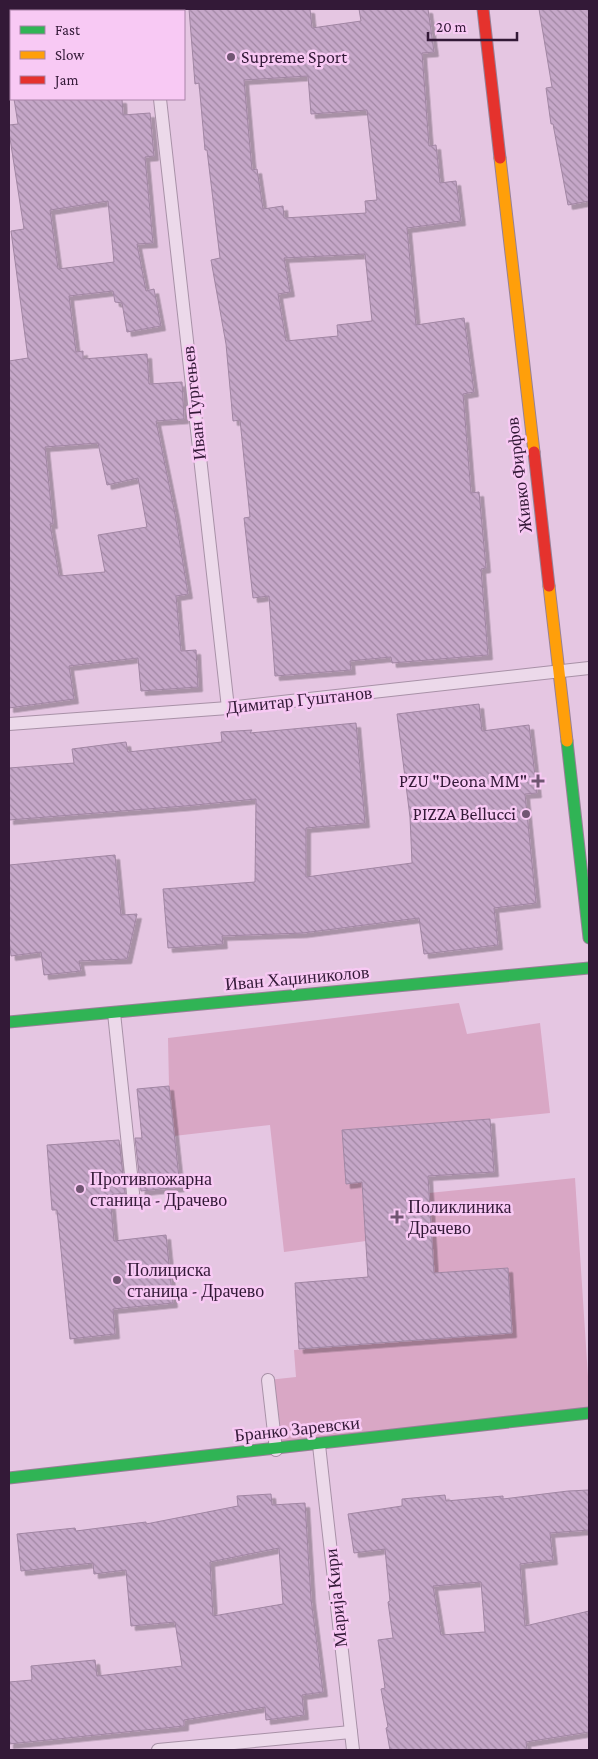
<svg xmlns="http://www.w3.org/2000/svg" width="598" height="1759" font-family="'Crimson Pro',serif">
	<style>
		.grass { fill: #d9a7c5 }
		.building { fill: url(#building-back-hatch); stroke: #a186a3; fill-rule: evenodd; filter: url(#shadow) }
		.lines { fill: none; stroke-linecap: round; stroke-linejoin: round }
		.lane-casing { stroke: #a891a7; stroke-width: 14 }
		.fast-casing { stroke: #978097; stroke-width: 13 }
		.slow-casing { stroke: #978097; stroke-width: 13 }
		.jam-casing { stroke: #978097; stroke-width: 13 }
		.lane { stroke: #ecd9ea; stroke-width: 12 }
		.fast { stroke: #30b455; stroke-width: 11 }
		.slow { stroke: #ff9f0a; stroke-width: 11 }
		.jam { stroke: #e5322d; stroke-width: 11 }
		.poi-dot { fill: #715673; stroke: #f8c9f4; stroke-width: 2 }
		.labels { text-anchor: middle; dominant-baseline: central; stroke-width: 5; stroke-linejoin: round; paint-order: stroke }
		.poi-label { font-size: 18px; fill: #331937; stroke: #f8c9f4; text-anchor: start }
		.street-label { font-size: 18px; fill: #331937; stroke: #f8c9f4 }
	</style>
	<defs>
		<pattern id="building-back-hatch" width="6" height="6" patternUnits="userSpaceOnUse" patternTransform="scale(1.25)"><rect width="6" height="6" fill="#c5a7c8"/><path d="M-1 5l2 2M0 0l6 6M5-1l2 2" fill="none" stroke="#a187a3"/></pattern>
		<filter id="shadow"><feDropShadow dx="4.5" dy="4.5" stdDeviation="0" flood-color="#0004"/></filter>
	</defs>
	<rect width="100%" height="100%" fill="#e5c6e2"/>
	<g class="grass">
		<polygon points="459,1003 467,1034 540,1023 550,1113 490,1119 342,1130 346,1184 362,1182 366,1241 284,1252 270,1125 174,1136 169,1086 168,1038"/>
		<polygon points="575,1178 589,1392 589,1413 276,1450 268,1380 296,1377 294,1350 512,1333 507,1268 434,1273 429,1193"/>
	</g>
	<g class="building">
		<path d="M189 9H310L312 28 361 21 359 9H428L434 52 422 53 429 146 436 145 440 183 456 181 461 221 407 228 416 325 464 318 474 392 463 394 471 493 479 492 486 568 481 569 488 655 392 663 391 657 350 661 351 670 275 676 269 596 253 598 244 518 250 517 240 420 233 421 226 344 211 260 220 258 207 150H205L199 83 195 84ZM308 76 311 114 367 110 377 200 365 201 366 213 284 218 283 206 263 209 257 169 252 170 244 80ZM365 254 372 321 337 325 338 336 286 341 278 294 290 292 284 258Z"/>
		<polygon points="539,9 589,9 589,201 568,205 553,124 551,124 546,88 552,87"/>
		<path d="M14 99H122L123 115 150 113 154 156 145 157 153 243 137 244 146 291 154 289 161 326 127 332 122 303 115 302 113 291 69 296 76 352 83 351V359L147 354 149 384 182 382 184 419 156 421 175 514 188 594 176 596 181 651 196 650 198 687 141 691 138 658 69 666 74 699 9 708V361L28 358 11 231 24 229 9 132V125L18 124ZM108 201 114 262 58 269 50 210ZM98 443 107 485 138 478 147 527 98 535 105 572 59 576 50 524H53L45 447Z"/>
		<polygon points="479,704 482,731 529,725 537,793 525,794 536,903 494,908 498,945 424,954 419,918 303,933 222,936 223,944 168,948 163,889 255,882 256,799 185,806 9,820 9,768 74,763 72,749 126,742 128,752 222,742 221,732 252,730 250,733 356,723 365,823 306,828 306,877 412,863 410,817 397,714"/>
		<polygon points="115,855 121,915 137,914 127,959 79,961 81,971 44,975 41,952 11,956 9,940 9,865"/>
		<polygon points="169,1086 180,1187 141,1191 135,1138 142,1138 137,1089"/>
		<polygon points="490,1119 494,1172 428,1176 434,1273 508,1268 512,1333 299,1349 295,1283 368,1277 362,1182 346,1184 342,1130"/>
		<polygon points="119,1140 125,1193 110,1195 114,1241 166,1235 173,1303 113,1309 115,1334 70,1339 57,1210 52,1210 47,1145"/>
		<path d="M589 1490V1530L550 1533 553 1560 520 1564 525 1626 589 1611V1732L526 1742 527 1750H390L386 1728 388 1727 381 1689 385 1688 378 1640 393 1638 388 1602 390 1601 385 1549 354 1553 348 1514 402 1506V1499L445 1495 446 1501 503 1496V1499L568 1491ZM481 1582 485 1632 441 1635 433 1586Z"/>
		<path d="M271 1494 272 1505 305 1503 311 1599 323 1692 302 1695 304 1715 266 1720 265 1707 184 1720V1726L9 1744V1682L32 1680 31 1666 95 1660 97 1676 182 1666 175 1622 131 1626 126 1570 94 1574 93 1563 21 1571 17 1534 75 1528 76 1531 146 1522V1524L238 1506 237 1496ZM279 1548 283 1604 213 1616 210 1562Z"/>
	</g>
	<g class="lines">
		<g class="lane-casing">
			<g id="lane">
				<polyline points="149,9 150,11"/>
				<polyline points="160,99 228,708"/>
				<polyline points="9,724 228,708 589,668"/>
				<polyline points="114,1013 133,1193"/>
				<polyline points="268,1380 276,1450"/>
				<polyline points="319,1445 353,1750"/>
				<polyline points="158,1750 351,1732"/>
			</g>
		</g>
		<g class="fast-casing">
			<g id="fast">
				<polyline points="567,741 589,938"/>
				<polyline points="9,1022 589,968"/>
				<polyline points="9,1478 589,1413"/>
			</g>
		</g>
		<g class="slow-casing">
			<g id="slow">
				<polyline points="500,158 534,452"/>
				<polyline points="549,586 567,741"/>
			</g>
		</g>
		<g class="jam-casing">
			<g id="jam">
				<polyline points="483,9 500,158"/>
				<polyline points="534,452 549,586"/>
			</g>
		</g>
		<use href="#lane" class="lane"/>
		<use href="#fast" class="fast"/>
		<use href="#slow" class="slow"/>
		<use href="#jam" class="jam"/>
	</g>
	<g class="poi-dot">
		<circle cx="231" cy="57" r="5"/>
		<path d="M535.5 773.5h5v5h5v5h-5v5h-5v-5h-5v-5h5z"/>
		<circle cx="526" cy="814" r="5"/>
		<circle cx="80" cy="1189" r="5"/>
		<path d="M394.5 1209.5h5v5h5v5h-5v5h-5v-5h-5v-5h5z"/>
		<circle cx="117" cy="1280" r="5"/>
	</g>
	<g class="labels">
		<g class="poi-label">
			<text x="241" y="57">Supreme Sport</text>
			<text x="527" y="781" text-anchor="end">PZU "Deona MM"</text>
			<text x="516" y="814" text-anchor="end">PIZZA Bellucci</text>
			<text x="90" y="1179">Противпожарна<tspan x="90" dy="21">станица - Драчево</tspan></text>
			<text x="408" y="1207">Поликлиника<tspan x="408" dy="21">Драчево</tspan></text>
			<text x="127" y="1270">Полициска<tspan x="127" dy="21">станица - Драчево</tspan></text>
		</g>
		<g class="street-label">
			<text transform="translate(194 403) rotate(-96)">Иван Тургењев</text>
			<text transform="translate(519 475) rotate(-97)">Живко Фирфов</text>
			<text transform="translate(299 700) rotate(-6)">Димитар Гуштанов</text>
			<text transform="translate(297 978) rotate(-5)">Иван Хаџиниколов</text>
			<text transform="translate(297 1429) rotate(-6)">Бранко Заревски</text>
			<text transform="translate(336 1598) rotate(-96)">Марија Кири</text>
		</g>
	</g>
	<rect width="598" height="1759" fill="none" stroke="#331937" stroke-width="20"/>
	<rect x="10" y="10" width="175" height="90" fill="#f8c9f4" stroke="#a983a8"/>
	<rect x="20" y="26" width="25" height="8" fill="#30b455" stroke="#a983a8"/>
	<text x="55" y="35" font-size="15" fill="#331937">Fast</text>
	<rect x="20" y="51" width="25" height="8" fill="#ff9f0a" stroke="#a983a8"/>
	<text x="55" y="60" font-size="15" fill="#331937">Slow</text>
	<rect x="20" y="76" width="25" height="8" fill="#e5322d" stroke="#a983a8"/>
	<text x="55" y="85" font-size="15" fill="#331937">Jam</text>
	<path d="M428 32v8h89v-8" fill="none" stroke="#331937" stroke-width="2.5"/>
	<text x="436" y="32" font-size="15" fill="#331937" stroke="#f8c9f4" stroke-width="4" paint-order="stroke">20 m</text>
</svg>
